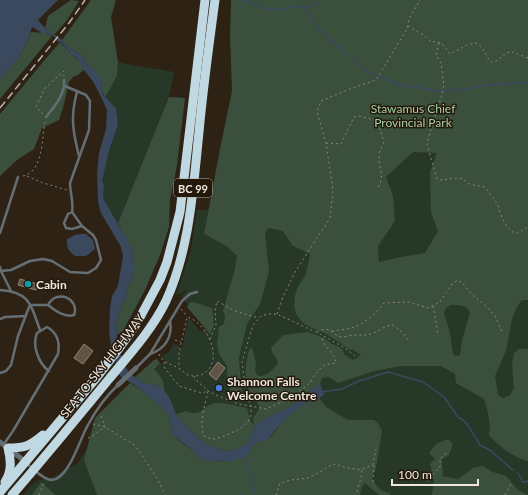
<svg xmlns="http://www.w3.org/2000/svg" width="528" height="495" font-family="Lato,sans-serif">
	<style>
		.green { fill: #273828 }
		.forest { fill: #3a4f3c; fill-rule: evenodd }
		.water { fill: #3b495f }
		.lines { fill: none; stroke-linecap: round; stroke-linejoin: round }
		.stream { stroke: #3b495f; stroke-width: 1.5 }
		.building { fill: #615445; stroke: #928373 }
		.path { stroke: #8e847a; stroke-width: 1; stroke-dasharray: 2 3; stroke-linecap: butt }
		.lane { stroke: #656f73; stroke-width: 2.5 }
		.street { stroke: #656f73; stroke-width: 5 }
		.highway { stroke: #c0d8e2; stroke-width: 9 }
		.rail { stroke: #bbb2a9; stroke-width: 1.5; stroke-dasharray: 8 4; stroke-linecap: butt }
		.culture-dot { fill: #0f9aa8; stroke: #24190b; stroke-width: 1.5 }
		.shop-dot { fill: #3f7fe0; stroke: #24190b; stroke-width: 1.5 }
		.labels { text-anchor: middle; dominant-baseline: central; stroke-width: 3; stroke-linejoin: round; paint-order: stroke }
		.shield { fill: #24190b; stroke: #b3aaa0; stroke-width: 1 }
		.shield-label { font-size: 11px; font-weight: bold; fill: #f0e8e0 }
		.park-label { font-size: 12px; fill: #a5cfa8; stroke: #24190b }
		.poi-label { font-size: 12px; font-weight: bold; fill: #f0e8e0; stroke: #24190b; text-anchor: start }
		.street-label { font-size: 12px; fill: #f0e8e0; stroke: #24190b }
	</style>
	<rect width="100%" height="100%" fill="#2e2215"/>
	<g class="green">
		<polygon points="528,0 528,495 23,495 31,485 37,481 53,477 64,470 78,463 114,404 160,363 162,365 166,362 161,357 169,352 173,344 179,345 178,351 182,348 188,319 190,319 201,332 207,327 181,296 186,292 187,288 181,294 176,295 190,254 197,210 204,210 220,208"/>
		<path d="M118 62C136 67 156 68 174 72L169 97 118 223 103 198 104 185 102 181 109 151 118 124 116 108 105 98 117 76Z"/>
	</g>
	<g class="forest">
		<polygon points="71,0 79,1 67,20 54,35 45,28 48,16"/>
		<polygon points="91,0 116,0 111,17 118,62 117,76 105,98 101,89 102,83 93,69 88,66 82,56 69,47 62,40"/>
		<path d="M231 0H528V300H522L517 307 512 319 506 351 495 376 498 395 503 398 510 395 514 388 512 364 514 353 519 349H528V461C512 457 500 447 489 435 491 422 488 411 484 399L456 383 455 374 441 366H401L374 371 338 383 329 377 322 378 320 384 303 396 295 404 260 421 255 426 251 437 247 445 237 449 228 451 219 449 204 443 181 422 176 414 186 411C203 418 200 406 216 403 224 402 239 407 247 408L250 420 254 425 253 418 259 409V405C243 392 243 365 250 348H252L256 363 255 371 258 376C267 377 273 369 278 363 278 357 272 356 271 348L283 335 308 332 324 338 332 344 339 347 342 349 344 354 353 360 361 355 352 349 350 350C342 344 334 339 326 334 320 330 312 329 306 325 293 316 292 303 297 289 299 283 304 279 306 273 308 267 309 260 310 254L292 245 283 231 269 228 265 233 269 272 260 304 247 324 239 358 242 393 237 394 231 392 227 380V366L219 354 217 344 219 327 224 324 225 316 223 311 235 269 237 256 228 247 204 234 221 144 232 91 230 36ZM413 152 437 153 430 172 431 213 438 231 425 253 401 257 379 262 378 246 395 221 393 196 386 177ZM451 305H458L466 307 470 312 462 341 460 355 455 356 453 354 450 333 444 313 446 308Z"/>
		<polygon points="31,32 47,33 52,36 0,99 0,79 18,58 28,40"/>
		<polygon points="60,42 72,55 81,62 84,70 78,75 73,77 69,82 63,108 59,120 42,128 34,149 17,160 0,176 0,114 48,56"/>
		<polygon points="169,97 185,98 177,165 170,200 169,227 160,255 145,290 123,331 117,335 116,323 120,309 126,296 127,287 133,276 132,250 118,223"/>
		<polygon points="193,302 212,308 214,325 210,334 187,307 189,303"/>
		<path d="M157 359 160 363 154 369C160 375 165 381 164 390L157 385 144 383 135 377 154 360Z"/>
		<path d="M130 383 146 393 166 411 169 416 173 435 182 443 195 452 201 459 215 462 226 460 249 453C253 439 260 444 268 439 275 434 279 425 284 419 294 410 307 401 319 398L326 407 348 420H374L378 423 382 431 376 468 372 477C376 486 379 491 390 493V495H379L365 483 362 487 360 495H97L84 460 95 418Z"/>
		<polygon points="448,439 453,444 449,455 442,459 443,475 442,476 458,479 473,468 482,466 493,472 506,476 518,490 528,495 432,495 434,479 426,483 425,475 432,471 430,464 435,459 429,453 436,444"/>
		<polygon points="41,482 56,495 57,495 32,495"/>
	</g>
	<g class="water">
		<polygon points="0,0 58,0 38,20 45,28 62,40 69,47 82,56 88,66 93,69 99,76 102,83 101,89 103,95 116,108 118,124 109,151 102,181 104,185 103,198 129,243 132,250 133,263 133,276 127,287 126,296 120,309 116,323 117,336 116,346 119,354 122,356 125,366 130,374 144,383 157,385 164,390 169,397 176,414 181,422 204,443 219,449 228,451 237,449 246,445 251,437 255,426 260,421 295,404 303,396 320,384 324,395 319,398 311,400 293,412 284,420 267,440 255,443 250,450 249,453 245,457 229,462 224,460 215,462 201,459 195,452 173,435 169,416 166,411 139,388 120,376 115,365 117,359 109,353 111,345 109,332 110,308 112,296 118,286 123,256 121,247 101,213 98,202 97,173 99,153 106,129 107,110 103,101 94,83 84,70 78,59 72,55 61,42 57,41 55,37 47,33 42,33 32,27 28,40 18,58 0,79"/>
		<path d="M81 234H86L93 240 95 249 86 256H75C69 251 66 248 67 239L75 235Z"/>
	</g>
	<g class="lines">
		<g class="stream">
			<polyline points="242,0 264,8 276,9 310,6 322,0"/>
			<polyline points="304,7 320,30 367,72 397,84 438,91 468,89 488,85 528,82"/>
			<polyline points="322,392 342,389 359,381 388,372 423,382 444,397 458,417 463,420 467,424 480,445 491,451 513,470"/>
			<polyline points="245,457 256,495"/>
			<polyline points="518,473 523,482 525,482 528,481"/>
		</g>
	</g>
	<g class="building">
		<polygon points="20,279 38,284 36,290 18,285"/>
		<polygon points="84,344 93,351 83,364 74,358"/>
		<polygon points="218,362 225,368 216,380 209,374"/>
	</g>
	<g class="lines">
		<g class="path">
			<path d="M408 26 425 36 431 42C441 40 445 47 450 54L467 45 476 43C487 49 485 59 493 63 515 49 503 49 528 58"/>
			<polyline points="439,43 436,55 441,63 444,86 440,101 429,136 427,145 437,179 441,180 458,178 463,179 469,184 485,187 498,205 502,218 508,228 514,233 518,233 528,227"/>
			<polyline points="43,114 36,107 45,88 64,71 64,76"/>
			<path d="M326 143 341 144 354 117 360 116 374 120 380 129 384 142C382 147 379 151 379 157 379 171 385 174 378 188"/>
			<path d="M23 176C43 172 42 138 45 122"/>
			<polyline points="27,176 43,183 67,190"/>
			<polyline points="433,306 438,334"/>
			<polyline points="181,309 187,316"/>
			<polyline points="277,314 283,297 295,272 330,218 333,190 326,143 317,112 321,101 347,90 376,80 407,29 409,19 420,0"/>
			<path d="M332 331C338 330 345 330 351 328 364 324 376 314 384 303L409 302 428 308 440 302 452 284 458 280 464 285 471 294 486 306 495 316 502 332"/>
			<path d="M317 332C332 324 331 336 342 337 346 337 351 335 355 335 363 335 364 336 373 333 380 331 385 325 393 325L401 331 410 342"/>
			<polyline points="210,339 216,325 215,310 217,301 235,311 258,318"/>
			<polyline points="175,340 181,342"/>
			<path d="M159 354C162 363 170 363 178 368 182 370 184 373 188 375 194 377 201 376 206 372 224 357 205 321 187 317L186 321 179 353V368"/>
			<path d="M164 362V367L179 386 202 393 208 391C205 406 199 421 204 436L208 438 215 439 224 436 238 430 248 422 251 415V406L246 392 242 362 253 325 261 316 268 314H277L322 335 345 348 355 356"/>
			<path d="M194 376 196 380 208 391 218 396 239 404 266 409 273 406 292 397 310 383 313 377 324 365 336 363C335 352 322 347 322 336"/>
			<polyline points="93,424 105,427 133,444 140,452 158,480 165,495"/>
			<polyline points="88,438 91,437 105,427 100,413"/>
			<polyline points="363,469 373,464 376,449"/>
			<polyline points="433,475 440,467 440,459 447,453"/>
			<polyline points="373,482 374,465"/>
			<polyline points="39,495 44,483"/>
			<polyline points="276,495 280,483 291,480 308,478 324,470 329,466 335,464 348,468 362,470 361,478 356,495"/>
			<polyline points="505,495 512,482"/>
		</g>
		<g class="lane">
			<path d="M77 92C70 117 73 132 79 156"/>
			<path d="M46 117C54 107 66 93 64 80"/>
			<polyline points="72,212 68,214 64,223 66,228 72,229 82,226"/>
			<polyline points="0,233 18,177"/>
			<polyline points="0,267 1,271"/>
			<path d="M0 290C30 292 31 305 40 330"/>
			<path d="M11 291 1 271 11 270 30 261 43 259 52 261 70 272 88 273 96 268 101 260 96 240 93 235 82 226 72 212C74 203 70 193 70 183L89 130 90 101 86 95 65 86"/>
			<polyline points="0,319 5,317 26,316"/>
			<path d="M150 354C165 349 173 337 170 321"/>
			<polyline points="136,368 150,354 182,301 190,294 197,292"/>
			<path d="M0 373 6 371 11 365 18 336 29 307 32 305H48C57 288 80 299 74 315 65 318 54 310 48 305"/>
			<path d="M4 444 13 431 58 354C60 343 58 333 47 327L37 333C32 345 38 363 49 371"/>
			<path d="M26 463C33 468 43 480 52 480 69 479 80 438 88 425 96 410 106 396 118 385"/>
		</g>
		<g class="street">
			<polyline points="118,385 136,368"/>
			<polyline points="0,442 26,462"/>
		</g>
		<g class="highway">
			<path d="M5 482C12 471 11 460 8 448 25 448 30 446 43 435"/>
			<polyline points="0,492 97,377 120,347 137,323 160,280 167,262 180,212 205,0"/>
			<path d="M12 495C45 457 77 418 109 379 129 355 152 330 166 301 190 248 193 189 199 132 203 88 209 44 215 0"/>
		</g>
		<polyline class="rail" points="0,108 69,23 85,0"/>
	</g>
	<circle class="culture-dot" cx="28" cy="284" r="4"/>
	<circle class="shop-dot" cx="219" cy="388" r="4"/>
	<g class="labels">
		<rect class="shield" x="174" y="179" width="38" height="18" rx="3"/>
		<g class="shield-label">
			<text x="193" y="188">BC 99</text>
		</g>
		<g class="park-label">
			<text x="413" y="108">Stawamus Chief<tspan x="413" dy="14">Provincial Park</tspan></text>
		</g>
		<g class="poi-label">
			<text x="36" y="284">Cabin</text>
			<text x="227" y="381">Shannon Falls<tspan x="227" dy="14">Welcome Centre</tspan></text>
		</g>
		<g class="street-label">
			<text transform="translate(102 366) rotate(-52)">SEA-TO-SKY HIGHWAY</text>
		</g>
	</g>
	<path d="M392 479v6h86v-6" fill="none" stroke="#f0e8e0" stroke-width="2"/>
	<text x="398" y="479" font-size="12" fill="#f0e8e0" stroke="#24190b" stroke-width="3" paint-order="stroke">100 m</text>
</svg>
